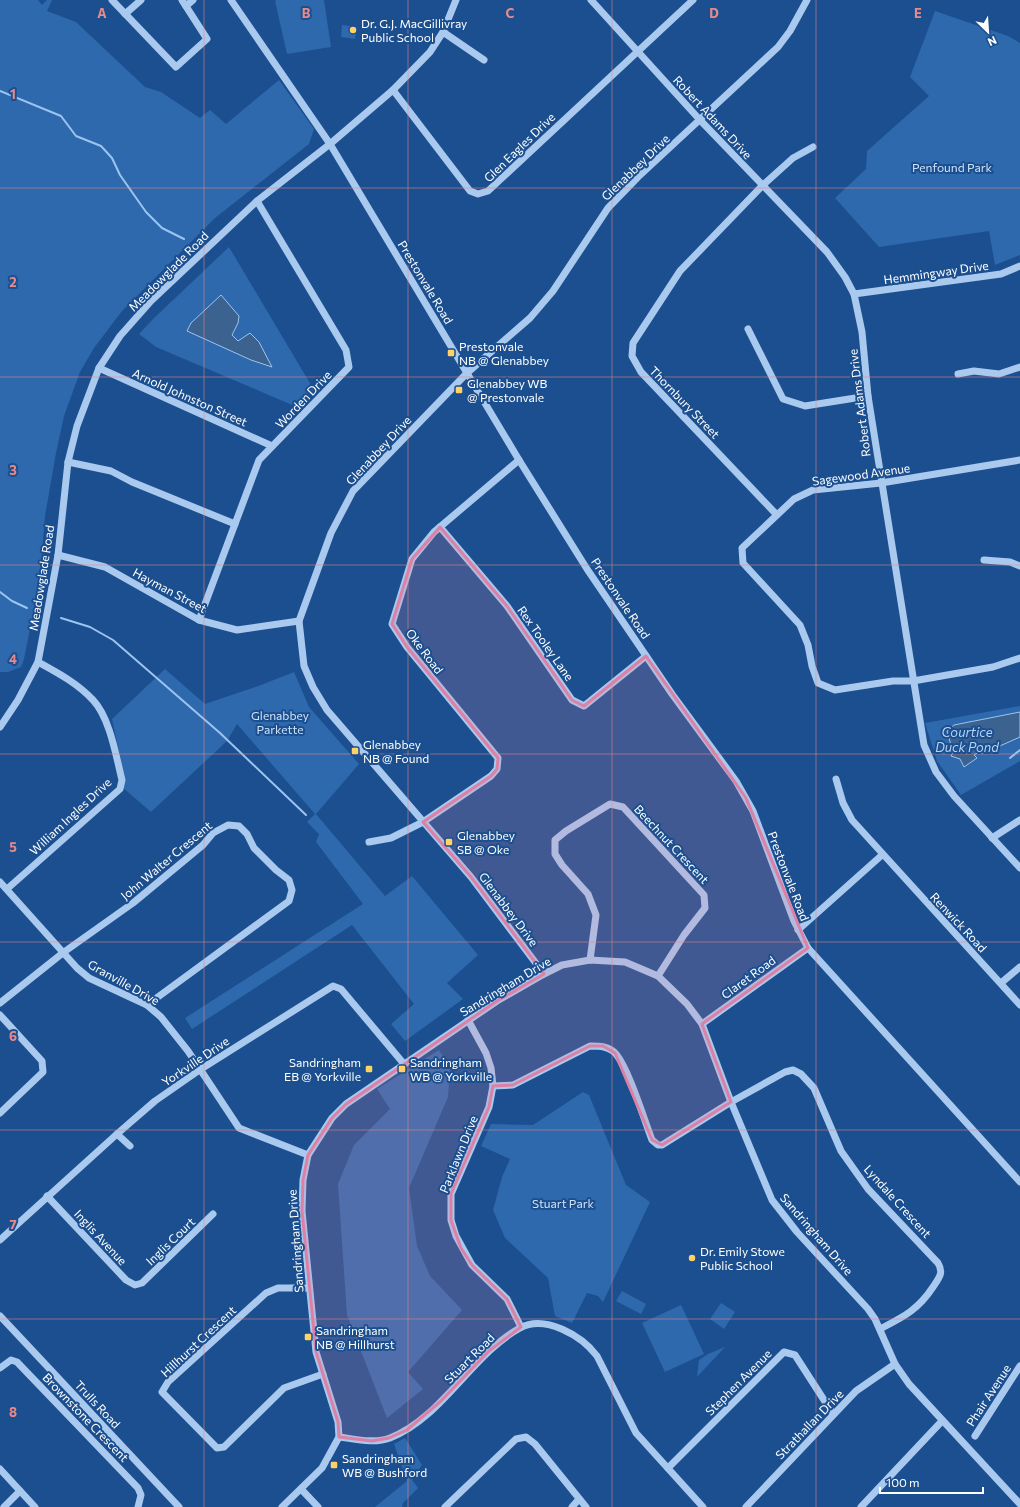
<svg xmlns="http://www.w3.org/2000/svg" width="1020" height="1507" font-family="Commissioner,sans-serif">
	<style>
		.green { fill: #2e69ad }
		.water { fill: #3c6290; stroke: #9cc4f0 }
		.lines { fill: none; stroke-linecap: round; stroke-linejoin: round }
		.stream { stroke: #9cc4f0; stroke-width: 2 }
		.minor { stroke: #a9c9ee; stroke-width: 7 }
		.marked { fill: #dd80a5; fill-opacity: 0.2; stroke: #dd80a5; stroke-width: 3; stroke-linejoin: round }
		.grid { fill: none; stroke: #e88989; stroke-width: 1; stroke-opacity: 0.55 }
		.poi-dot { fill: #ffd166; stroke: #1b4f8f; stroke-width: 1.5 }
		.labels { text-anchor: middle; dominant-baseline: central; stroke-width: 4; stroke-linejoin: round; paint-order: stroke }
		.poi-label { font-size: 12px; fill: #fff; stroke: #1b4f8f; text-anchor: start }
		.street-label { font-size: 12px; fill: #fff; stroke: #1b4f8f }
		.park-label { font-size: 12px; fill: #cfe3fa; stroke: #1b4f8f }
		.water-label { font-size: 13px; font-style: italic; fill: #b5d3f5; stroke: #1b4f8f }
		.grid-label { font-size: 13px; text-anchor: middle; font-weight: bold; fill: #e88989; stroke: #1b4f8f; stroke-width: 4; stroke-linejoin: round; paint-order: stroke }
	</style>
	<rect width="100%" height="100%" fill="#1b4f8f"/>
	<g class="green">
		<polygon points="0,0 38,0 42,5 47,0 52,0 47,11 76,22 145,87 161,92 200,118 210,110 226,124 279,80 314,129 309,144 215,218 122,311 94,348 80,372 64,416 56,453 45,516 40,578 24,659 21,667 8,672 0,672"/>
		<polygon points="277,0 324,0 331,47 287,54 275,1"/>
		<polygon points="935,11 1008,36 1020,43 1020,255 995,265 989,231 879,247 835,198 866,169 867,151 929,96 910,77"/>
		<polygon points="342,25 357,27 355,39 341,37"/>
		<polygon points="229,247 314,390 297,407 156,347 139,334 153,319"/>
		<polygon points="165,669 205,704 261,685 294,672 309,707 359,764 316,814 385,896 412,876 478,955 447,983 463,999 405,1041 391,1024 414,1004 352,925 192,1029 185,1018 363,904 316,842 319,834 307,822 315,814 237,724 227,741 151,812 122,787 122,765 112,719"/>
		<polygon points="1020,706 1020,761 961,795 937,761 925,723"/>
		<polygon points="439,1050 450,1068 448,1097 409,1188 417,1246 430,1276 462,1310 408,1372 423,1389 387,1418 347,1315 338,1184 354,1145 390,1109 377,1089"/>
		<polygon points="583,1092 589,1095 626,1185 650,1202 603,1302 598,1296 587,1293 572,1323 555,1316 548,1278 505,1238 493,1210 502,1177 510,1159 481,1146 491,1124 533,1125"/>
		<polygon points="622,1291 646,1304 641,1314 616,1301"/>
		<polygon points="721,1303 735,1312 724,1329 710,1319"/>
		<polygon points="681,1305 704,1354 665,1372 642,1323"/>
		<polygon points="725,1347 697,1377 699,1360 708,1354"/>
		<polygon points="405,1438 422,1465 412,1480 418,1488 403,1503 402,1507 375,1507 407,1481 394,1444"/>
	</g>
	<g class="water">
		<polygon points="221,295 239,316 238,323 232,335 238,341 250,333 259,342 272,367 251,360 187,331 191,323"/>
		<polygon points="1020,712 1020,737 982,754 980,751 974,755 977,758 964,767 960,759 951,756 953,752 947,731 954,725"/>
	</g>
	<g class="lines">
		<g class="stream">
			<polyline points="0,91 61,116 76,136 101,146 112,158 120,175 146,212 162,228 184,239"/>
			<polyline points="0,592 12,601 27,608"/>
			<polyline points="61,618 90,627 113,640 220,733 306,815"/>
			<polyline points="1010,758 1020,750"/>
		</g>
		<g class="minor">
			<polyline points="112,0 176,67 207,39 182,0"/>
			<polyline points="231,0 330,144 519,460 587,569 672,694 736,781 753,811 794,921 808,948 1020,1182"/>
			<polyline points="591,0 700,120 827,252 845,277 854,294 862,332 868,396 924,745 936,772 954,796 1020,868"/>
			<polyline points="186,6 193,0"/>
			<polyline points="125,14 141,0"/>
			<polyline points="443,32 484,60"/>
			<polyline points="393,90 470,191 478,194 488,191 693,0"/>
			<polyline points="854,294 1001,274 1020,266"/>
			<polyline points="748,329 783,399 805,406 868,396"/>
			<polyline points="99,368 272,446"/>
			<polyline points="958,374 974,371 999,374 1020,367"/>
			<polyline points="1020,460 881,483 813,490 794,499 742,548 743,563 800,625 808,645 812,666 818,683 835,690 893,681 913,681 993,667 1020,658"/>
			<polyline points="68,462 111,471 132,482 235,524"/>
			<polyline points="776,514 641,372 632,356 633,343 680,271 762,186 793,158 813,147"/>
			<polyline points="440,527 507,606 572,700 584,706 646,656"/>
			<polyline points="58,555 105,567 199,620 237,630 299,621"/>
			<polyline points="984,560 1010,562 1020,566"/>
			<polyline points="199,620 259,460 349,367 346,350 257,201"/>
			<polyline points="0,727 18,700 38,662 58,555 68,462 77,426 99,368 120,336 151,301 257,201 330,144 393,90 430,52 443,32 456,0"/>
			<polyline points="836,779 843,803 852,820 1020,1005"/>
			<polyline points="992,838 1020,820"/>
			<polyline points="369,842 391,838 423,822 491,776 497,769 498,758 407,647 392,624 412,559 434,532 519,460"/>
			<polyline points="0,882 77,968 89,978 147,1005 161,1017 188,1051 239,1128 308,1155"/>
			<path d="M7 889 120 789 122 780C116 756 110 718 93 700 77 683 58 673 38 662"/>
			<polyline points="798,930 882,855"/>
			<polyline points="590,960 596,915 588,894 562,865 555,854 555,840 566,831 610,804 623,807 704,895 705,908 684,935 658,976"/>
			<polyline points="544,974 471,877 327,710 313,687 304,666 299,621 331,533 353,491 467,373 530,318 553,291 608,208 638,177 778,47 790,31 807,0"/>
			<polyline points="1001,983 1020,967"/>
			<polyline points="0,1003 64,952 133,903 203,845 213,833 228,825 239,826 247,834 254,848 276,870 289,880 292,890 289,901 147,1005"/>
			<polyline points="0,1015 42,1061 43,1072 0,1113"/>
			<polyline points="468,1020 486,1053 491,1068 493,1086 489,1107 451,1194 451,1220 456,1236 472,1265 507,1299 521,1327"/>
			<polyline points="702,1024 808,948"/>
			<path d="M493 1086 513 1085 590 1046C599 1046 609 1046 616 1054 629 1070 644 1119 652 1140L658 1145H662L731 1102 785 1072 793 1070 801 1074 814 1088 841 1151 868 1189 938 1263C944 1273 939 1278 933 1287 918 1310 903 1317 880 1329"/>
			<polyline points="117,1134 130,1146"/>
			<polyline points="47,1196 126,1280 135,1285 142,1283 213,1214"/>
			<polyline points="0,1240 117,1134 155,1101 201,1069 333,986 341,989 404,1064"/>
			<polyline points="309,1288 278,1288 266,1293 168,1382 162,1392 217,1448 224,1447 284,1388 323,1374"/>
			<polyline points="0,1316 179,1507"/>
			<polyline points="0,1368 11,1360 17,1362 138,1488 141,1495 138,1507"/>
			<polyline points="975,1436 1020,1366"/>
			<path d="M339 1437C355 1439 374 1444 390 1438 442 1418 472 1354 520 1328 545 1314 582 1336 597 1356L636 1433 703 1507"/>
			<polyline points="668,1468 784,1352 795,1355 833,1414"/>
			<polyline points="0,1469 35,1507"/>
			<polyline points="301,1489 318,1507"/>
			<polyline points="4,1507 20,1491"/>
			<polyline points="282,1507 322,1468 339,1437 338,1422 316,1352 302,1211 303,1180 308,1155 332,1118 346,1104 497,1001 544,974 562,965 590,960 625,962 658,976 687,1004 702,1024 731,1102 772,1200 797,1232 868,1309 875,1319 895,1364 909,1384 1020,1504"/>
			<polyline points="445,1507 516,1439 526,1437 535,1444 586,1507"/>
			<polyline points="572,1507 579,1499"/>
			<polyline points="746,1507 856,1391 895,1364"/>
			<polyline points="861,1507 942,1421"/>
		</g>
	</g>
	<path class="marked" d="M440 527 507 606 572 700 584 706 646 656 746 798 808 948 702 1024 731 1102 662 1145 652 1140 615 1053 603 1046H590L513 1085 493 1086 489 1107 451 1194V1220L461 1248 472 1265 507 1299 521 1327 489 1351 441 1401 407 1430 389 1438 372 1441 339 1437 338 1422 316 1352 302 1211 303 1180 308 1155 332 1118 346 1104 497 1001 544 974 471 877 423 822 491 776 497 769 498 758 407 647 392 624 412 559Z"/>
	<path class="grid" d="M204 0V1507M408 0V1507M612 0V1507M816 0V1507M0 188H1020M0 377H1020M0 565H1020M0 754H1020M0 942H1020M0 1130H1020M0 1319H1020"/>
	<g class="poi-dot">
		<circle cx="353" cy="30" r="4"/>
		<rect x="447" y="349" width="8" height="8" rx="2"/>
		<rect x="455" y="386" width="8" height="8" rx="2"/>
		<rect x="351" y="747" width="8" height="8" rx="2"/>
		<rect x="445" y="838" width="8" height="8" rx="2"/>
		<rect x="365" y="1065" width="8" height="8" rx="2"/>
		<rect x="398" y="1065" width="8" height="8" rx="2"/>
		<circle cx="692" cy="1258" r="4"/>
		<rect x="304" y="1333" width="8" height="8" rx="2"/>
		<rect x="330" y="1461" width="8" height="8" rx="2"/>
	</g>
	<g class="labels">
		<g class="poi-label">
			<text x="361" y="23">Dr. G.J. MacGillivray<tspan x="361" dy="14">Public School</tspan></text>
			<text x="459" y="346">Prestonvale<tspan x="459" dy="14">NB @ Glenabbey</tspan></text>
			<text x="467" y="383">Glenabbey WB<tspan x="467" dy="14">@ Prestonvale</tspan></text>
			<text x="363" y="744">Glenabbey<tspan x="363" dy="14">NB @ Found</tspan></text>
			<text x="457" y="835">Glenabbey<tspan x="457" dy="14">SB @ Oke</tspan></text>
			<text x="361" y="1062" text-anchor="end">Sandringham<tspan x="361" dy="14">EB @ Yorkville</tspan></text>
			<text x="410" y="1062">Sandringham<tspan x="410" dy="14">WB @ Yorkville</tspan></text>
			<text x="700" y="1251">Dr. Emily Stowe<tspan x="700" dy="14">Public School</tspan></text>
			<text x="316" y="1330">Sandringham<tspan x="316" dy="14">NB @ Hillhurst</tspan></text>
			<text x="342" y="1458">Sandringham<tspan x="342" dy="14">WB @ Bushford</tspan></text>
		</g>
		<g class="street-label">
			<text transform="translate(713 117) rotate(47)">Robert Adams Drive</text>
			<text transform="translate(519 147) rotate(-44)">Glen Eagles Drive</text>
			<text transform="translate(635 167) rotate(-44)">Glenabbey Drive</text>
			<text transform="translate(168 271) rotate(-45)">Meadowglade Road</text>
			<text transform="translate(936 272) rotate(-8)">Hemmingway Drive</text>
			<text transform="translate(426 282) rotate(59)">Prestonvale Road</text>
			<text transform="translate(190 397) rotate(24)">Arnold Johnston Street</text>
			<text transform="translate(303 399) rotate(-46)">Worden Drive</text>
			<text transform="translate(685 402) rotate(46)">Thornbury Street</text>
			<text transform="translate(859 403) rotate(-97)">Robert Adams Drive</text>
			<text transform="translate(378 450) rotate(-47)">Glenabbey Drive</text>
			<text transform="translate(861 474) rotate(-8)">Sagewood Avenue</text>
			<text transform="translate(41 578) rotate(-81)">Meadowglade Road</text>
			<text transform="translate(170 590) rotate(28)">Hayman Street</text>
			<text transform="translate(621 598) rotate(56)">Prestonvale Road</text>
			<text transform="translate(546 643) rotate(55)">Rex Tooley Lane</text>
			<text transform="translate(425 651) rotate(53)">Oke Road</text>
			<text transform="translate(70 816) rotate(-43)">William Ingles Drive</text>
			<text transform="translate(672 844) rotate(47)">Beechnut Crescent</text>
			<text transform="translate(166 860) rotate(-40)">John Walter Crescent</text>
			<text transform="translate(789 876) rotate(69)">Prestonvale Road</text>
			<text transform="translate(509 909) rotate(53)">Glenabbey Drive</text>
			<text transform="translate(959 922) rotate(47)">Renwick Road</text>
			<text transform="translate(748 977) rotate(-36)">Claret Road</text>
			<text transform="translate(124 982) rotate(29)">Granville Drive</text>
			<text transform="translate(505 986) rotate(-31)">Sandringham Drive</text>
			<text transform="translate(195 1061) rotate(-34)">Yorkville Drive</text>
			<text transform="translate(458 1154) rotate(-68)">Parklawn Drive</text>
			<text transform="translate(898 1201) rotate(48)">Lyndale Crescent</text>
			<text transform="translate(817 1234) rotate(49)">Sandringham Drive</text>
			<text transform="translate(101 1237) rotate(47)">Inglis Avenue</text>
			<text transform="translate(170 1241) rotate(-44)">Inglis Court</text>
			<text transform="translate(295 1241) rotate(-94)">Sandringham Drive</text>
			<text transform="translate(198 1341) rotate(-43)">Hillhurst Crescent</text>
			<text transform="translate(469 1358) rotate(-45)">Stuart Road</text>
			<text transform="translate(738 1382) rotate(-45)">Stephen Avenue</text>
			<text transform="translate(988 1395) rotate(-57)">Phair Avenue</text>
			<text transform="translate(98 1404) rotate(47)">Trulls Road</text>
			<text transform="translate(86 1417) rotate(46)">Brownstone Crescent</text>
			<text transform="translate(809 1424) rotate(-46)">Strathallan Drive</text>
		</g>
		<g class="park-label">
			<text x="952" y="167">Penfound Park</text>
			<text x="280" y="715">Glenabbey<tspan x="280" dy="14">Parkette</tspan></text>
			<text x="563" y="1203">Stuart Park</text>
		</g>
		<g class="water-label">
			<text x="967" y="732">Courtice<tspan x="967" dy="15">Duck Pond</tspan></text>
		</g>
	</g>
	<g class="grid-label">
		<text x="102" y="18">A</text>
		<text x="306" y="18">B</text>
		<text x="510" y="18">C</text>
		<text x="714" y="18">D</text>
		<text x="918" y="18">E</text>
		<text x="13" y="99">1</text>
		<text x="13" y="287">2</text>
		<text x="13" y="475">3</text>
		<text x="13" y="664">4</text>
		<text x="13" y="852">5</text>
		<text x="13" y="1041">6</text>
		<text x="13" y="1229">7</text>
		<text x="13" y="1417">8</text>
	</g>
	<g transform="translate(988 32) rotate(155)" stroke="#1b4f8f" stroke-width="3" paint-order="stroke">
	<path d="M0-3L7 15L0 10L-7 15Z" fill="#ffffff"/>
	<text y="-6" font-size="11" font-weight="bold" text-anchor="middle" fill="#ffffff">N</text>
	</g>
	<path d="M880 1487v6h103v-6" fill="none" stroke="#ffffff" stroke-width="2"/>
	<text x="886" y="1487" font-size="12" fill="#ffffff" stroke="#1b4f8f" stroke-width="3" paint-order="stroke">100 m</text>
</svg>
